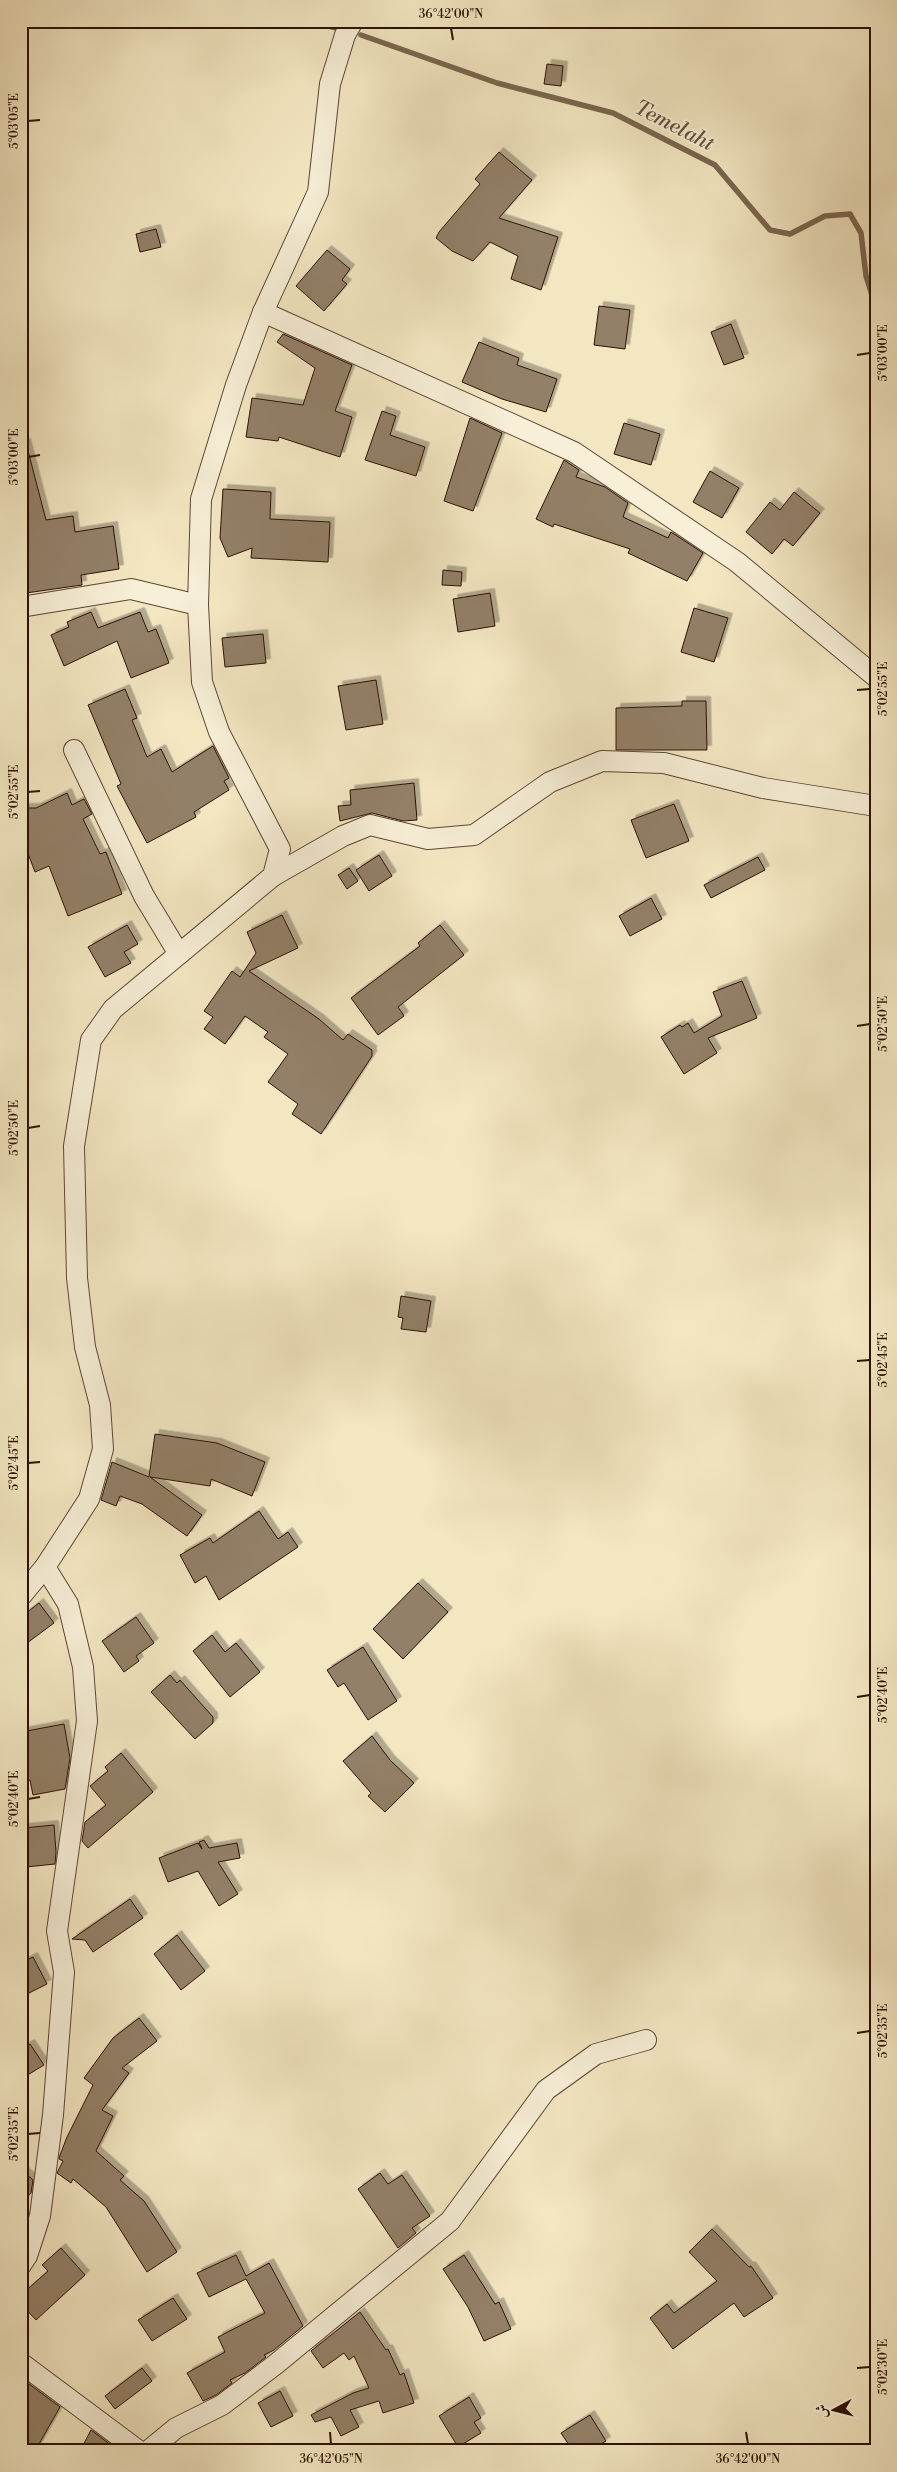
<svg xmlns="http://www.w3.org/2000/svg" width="897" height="2472" font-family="'Libre Bodoni',Amiri,serif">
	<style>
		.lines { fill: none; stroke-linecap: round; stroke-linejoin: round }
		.stream { stroke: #7a664f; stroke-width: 5.5 }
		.building { fill: #938067; stroke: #2b1104; filter: url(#shadow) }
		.minor-casing { stroke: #5d4634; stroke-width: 22 }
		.minor { stroke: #f7efd7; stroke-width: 20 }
		.ticks { fill: none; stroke: #2b1104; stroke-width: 2 }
		.labels { text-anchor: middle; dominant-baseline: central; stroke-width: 4.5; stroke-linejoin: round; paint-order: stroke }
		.water-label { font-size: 21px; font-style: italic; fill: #66503c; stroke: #f7efd7 }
		.neatline { fill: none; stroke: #2b1104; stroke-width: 2 }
		.ticks-label { font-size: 12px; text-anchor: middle; fill: #2b1104 }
	</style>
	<defs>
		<filter id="shadow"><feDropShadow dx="4.5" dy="-4.5" stdDeviation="0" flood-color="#0004"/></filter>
	</defs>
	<rect width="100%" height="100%" fill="#f3e7c2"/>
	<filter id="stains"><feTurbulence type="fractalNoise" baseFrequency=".004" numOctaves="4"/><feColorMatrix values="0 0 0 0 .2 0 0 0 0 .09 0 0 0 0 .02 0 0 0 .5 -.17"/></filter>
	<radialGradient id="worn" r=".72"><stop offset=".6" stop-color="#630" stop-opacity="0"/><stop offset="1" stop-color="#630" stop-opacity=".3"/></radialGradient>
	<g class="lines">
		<g class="stream">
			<polyline points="306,21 341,29"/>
			<polyline points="361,35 497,83 613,113 715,165 770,230 790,234 825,216 850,214 861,233 866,276 876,308"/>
		</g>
	</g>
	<g class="building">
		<polygon points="547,64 563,66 561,86 544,84"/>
		<polygon points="499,152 532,180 499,218 558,237 541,290 511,279 518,256 490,242 473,261 452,251 436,238 439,232 480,184 475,179"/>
		<polygon points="156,229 161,247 140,252 136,234"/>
		<polygon points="327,250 350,269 342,280 347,284 324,311 296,286"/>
		<polygon points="599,306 630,310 625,349 594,345"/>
		<polygon points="731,324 744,358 724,365 711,332"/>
		<polygon points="283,334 352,365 335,411 352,417 340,457 279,437 278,441 246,437 252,398 303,405 315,368 277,342"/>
		<polygon points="479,342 519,358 517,365 557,379 546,412 502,399 462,382"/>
		<polygon points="382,411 396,416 390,435 425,447 416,476 365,460"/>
		<polygon points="470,418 502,433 473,511 444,501"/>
		<polygon points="624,423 660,434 651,465 614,454"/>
		<polygon points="26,443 46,520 73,516 75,532 113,526 119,569 81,575 82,585 26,593 21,560 21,444"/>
		<polygon points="564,460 579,470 576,477 605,487 628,503 623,517 668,538 671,532 703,553 687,581 628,553 630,549 554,524 553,527 536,519"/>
		<polygon points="710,471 739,488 722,518 693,502"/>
		<polygon points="223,489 271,492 270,519 330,522 328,562 251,558 252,548 228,557 220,538"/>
		<polygon points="794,492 820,513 793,546 784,539 772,554 746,532 770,502 780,510"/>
		<polygon points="443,570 462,572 461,586 442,585"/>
		<polygon points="490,593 495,626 458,632 453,599"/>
		<polygon points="694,608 728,618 714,662 681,652"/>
		<polygon points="91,612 98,628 140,612 148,632 156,629 169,663 131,678 117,641 64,666 51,635 69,627 67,622"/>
		<polygon points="263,634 266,663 225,667 222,638"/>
		<polygon points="376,680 383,724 346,730 338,686"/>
		<polygon points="125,689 137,718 132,720 147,757 161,749 172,772 213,746 229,778 224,781 229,790 194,812 196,817 147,843 117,786 121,784 88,705"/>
		<polygon points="682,701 706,701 707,750 616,750 616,708 682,706"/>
		<polygon points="414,783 417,820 403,821 372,813 340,821 338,806 351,805 350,790"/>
		<polygon points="67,793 72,805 84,799 92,814 83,819 100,854 106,852 122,894 68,916 49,866 35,872 21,835 21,808 36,808"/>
		<polygon points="674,804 689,841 646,858 631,820"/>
		<polygon points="379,855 392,876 369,891 356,870"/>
		<polygon points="758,857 765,870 711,898 704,885"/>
		<polygon points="349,868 358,881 347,889 338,875"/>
		<polygon points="651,898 662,919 630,936 619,916"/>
		<polygon points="282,915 298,948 249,971 319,1019 343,1040 348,1034 372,1050 372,1056 321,1134 292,1114 298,1104 268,1082 288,1054 264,1037 268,1032 245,1016 225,1044 204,1029 213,1017 204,1011 232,971 240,977 256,953 247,932"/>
		<polygon points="127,925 138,944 124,952 131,963 105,977 88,947"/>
		<polygon points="440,925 464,955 398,1007 404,1016 378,1035 351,998 420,946 418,943"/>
		<polygon points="742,981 757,1018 708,1038 717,1053 684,1074 661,1037 680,1025 682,1027 688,1023 694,1033 722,1016 713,992"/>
		<polygon points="401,1296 431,1301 426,1332 401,1329 403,1318 398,1317"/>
		<polygon points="155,1434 217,1443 265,1462 252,1496 211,1479 210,1486 150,1477 202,1515 187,1536 142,1504 120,1496 116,1506 101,1500 112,1462 149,1477"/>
		<polygon points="259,1511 278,1539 288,1532 298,1547 219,1600 206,1576 195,1583 180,1555 210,1538 213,1543"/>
		<polygon points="418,1583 448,1612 403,1659 373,1629"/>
		<polygon points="39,1603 54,1623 27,1643 21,1636 21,1617"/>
		<polygon points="136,1617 154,1643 136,1656 139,1661 124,1672 102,1641"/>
		<polygon points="212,1635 225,1652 236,1643 260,1672 230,1697 193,1651"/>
		<polygon points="363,1647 397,1701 368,1720 344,1683 338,1687 327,1670"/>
		<polygon points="170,1675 177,1683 180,1680 213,1717 213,1723 195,1739 151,1692"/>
		<polygon points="64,1724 70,1758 65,1789 33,1795 30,1780 21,1782 21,1732"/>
		<polygon points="372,1736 390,1760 414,1783 385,1812 368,1796 371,1793 343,1761"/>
		<polygon points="121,1753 153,1792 88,1848 82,1841 85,1822 106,1805 90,1786 108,1771 105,1767"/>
		<polygon points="54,1825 56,1852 55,1864 26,1867 23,1828"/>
		<polygon points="204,1840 209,1848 237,1843 240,1858 218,1862 238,1894 219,1906 198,1871 168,1882 159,1858 198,1843 202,1849 199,1842"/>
		<polygon points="130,1899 143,1918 93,1952 85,1940 72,1939"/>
		<polygon points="177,1935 205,1971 181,1990 154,1954"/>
		<polygon points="33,1957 47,1984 21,1997 21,1963"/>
		<polygon points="139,2018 157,2041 122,2068 129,2073 102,2110 113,2116 96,2151 124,2176 120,2180 144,2201 177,2252 147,2272 106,2207 73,2179 71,2183 57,2173 63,2161 59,2159 60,2155 67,2137 93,2085 84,2078 113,2038"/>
		<polygon points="30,2044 44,2065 21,2079 21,2049"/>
		<polygon points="21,2169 33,2180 31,2193 21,2203"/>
		<polygon points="380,2173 388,2184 402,2175 430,2216 412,2228 416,2233 398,2248 358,2189"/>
		<polygon points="712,2229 749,2267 751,2266 773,2298 744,2317 734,2303 673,2349 650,2318 667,2304 674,2313 717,2281 689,2252"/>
		<polygon points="61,2248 85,2275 36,2320 21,2304 21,2295 48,2271 42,2265"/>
		<polygon points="236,2255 246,2276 269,2263 303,2326 274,2350 264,2355 266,2357 245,2373 230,2380 232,2383 216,2395 203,2401 187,2373 225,2352 218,2337 265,2313 246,2279 209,2297 197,2273"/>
		<polygon points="464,2255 495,2304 499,2302 511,2329 484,2341 468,2307 443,2269"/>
		<polygon points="173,2298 187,2319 152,2341 138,2320"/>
		<polygon points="360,2312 386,2350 388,2349 400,2375 404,2373 414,2403 383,2413 379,2401 350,2410 359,2427 341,2436 331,2417 315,2422 311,2415 353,2393 369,2388 354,2356 349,2360 344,2353 323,2368 311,2351"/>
		<polygon points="142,2368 152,2381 115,2409 105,2396"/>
		<polygon points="21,2378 60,2407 35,2451 21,2451"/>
		<polygon points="280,2391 293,2416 271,2427 258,2403"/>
		<polygon points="469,2397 481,2418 474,2422 481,2433 458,2447 439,2416"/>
		<polygon points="590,2415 606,2441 590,2451 573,2451 561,2433"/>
		<polygon points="91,2430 119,2451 80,2451"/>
	</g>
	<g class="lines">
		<g class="minor-casing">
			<g id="minor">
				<polyline points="263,312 574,452 737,562 876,677"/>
				<polyline points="21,607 131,589 198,605"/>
				<polyline points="74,750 144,896 179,954"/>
				<polyline points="273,876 343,836 370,825 428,839 474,835 550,782 602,761 664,763 763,788 876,806"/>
				<polyline points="21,1596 45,1567 89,1499 103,1449 100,1405 85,1347 77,1278 74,1146 91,1040 113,1009 273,876 280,849 219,732 202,682 198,605 201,499 236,385 263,312 318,192 330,84 345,35 353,21"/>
				<polyline points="21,2265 27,2256 40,2216 53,2115 64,1972 57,1931 87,1721 83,1667 68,1604 45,1567"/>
				<polyline points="21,2363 139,2451"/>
				<polyline points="148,2451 176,2428 222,2405 276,2364 450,2221 546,2090 596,2054 646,2040"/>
			</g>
		</g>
		<use href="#minor" class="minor"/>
	</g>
	<path class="ticks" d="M451 28 453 40M28 121 40 120M857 355 870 353M28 457 40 455M857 690 870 689M28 792 40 791M857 1026 870 1024M28 1128 40 1126M857 1361 870 1360M28 1463 40 1462M857 1697 870 1695M28 1799 40 1797M857 2033 870 2031M28 2134 40 2133M857 2368 870 2367M330 2432 331 2444M746 2432 748 2444"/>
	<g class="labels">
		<g class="water-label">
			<text transform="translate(674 126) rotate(27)">Temelaht</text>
		</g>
	</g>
	<rect width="897" height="2472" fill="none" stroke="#f3e7c2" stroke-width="55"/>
	<g transform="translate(834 2410) rotate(263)" stroke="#f7efd7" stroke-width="4" paint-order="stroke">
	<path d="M0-4L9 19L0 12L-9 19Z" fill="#2b1104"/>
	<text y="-8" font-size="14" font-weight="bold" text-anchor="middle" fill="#2b1104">ش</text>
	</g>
	<rect x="28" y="28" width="842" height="2416" class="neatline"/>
	<g class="ticks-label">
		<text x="451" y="18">36°42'00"N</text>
		<text transform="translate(14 121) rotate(-90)" y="4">5°03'05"E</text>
		<text transform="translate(883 353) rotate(-90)" y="4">5°03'00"E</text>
		<text transform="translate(14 457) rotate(-90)" y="4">5°03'00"E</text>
		<text transform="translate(883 689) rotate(-90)" y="4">5°02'55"E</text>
		<text transform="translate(14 792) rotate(-90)" y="4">5°02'55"E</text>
		<text transform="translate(883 1024) rotate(-90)" y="4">5°02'50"E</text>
		<text transform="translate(14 1128) rotate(-90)" y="4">5°02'50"E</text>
		<text transform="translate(883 1360) rotate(-90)" y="4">5°02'45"E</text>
		<text transform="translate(14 1463) rotate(-90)" y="4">5°02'45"E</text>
		<text transform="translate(883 1695) rotate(-90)" y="4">5°02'40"E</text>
		<text transform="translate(14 1799) rotate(-90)" y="4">5°02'40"E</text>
		<text transform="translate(883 2031) rotate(-90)" y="4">5°02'35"E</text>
		<text transform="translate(14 2134) rotate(-90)" y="4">5°02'35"E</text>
		<text transform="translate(883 2367) rotate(-90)" y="4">5°02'30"E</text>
		<text x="331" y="2463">36°42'05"N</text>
		<text x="748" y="2463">36°42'00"N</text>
	</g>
	<rect width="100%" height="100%" filter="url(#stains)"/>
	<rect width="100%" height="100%" fill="url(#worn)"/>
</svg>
